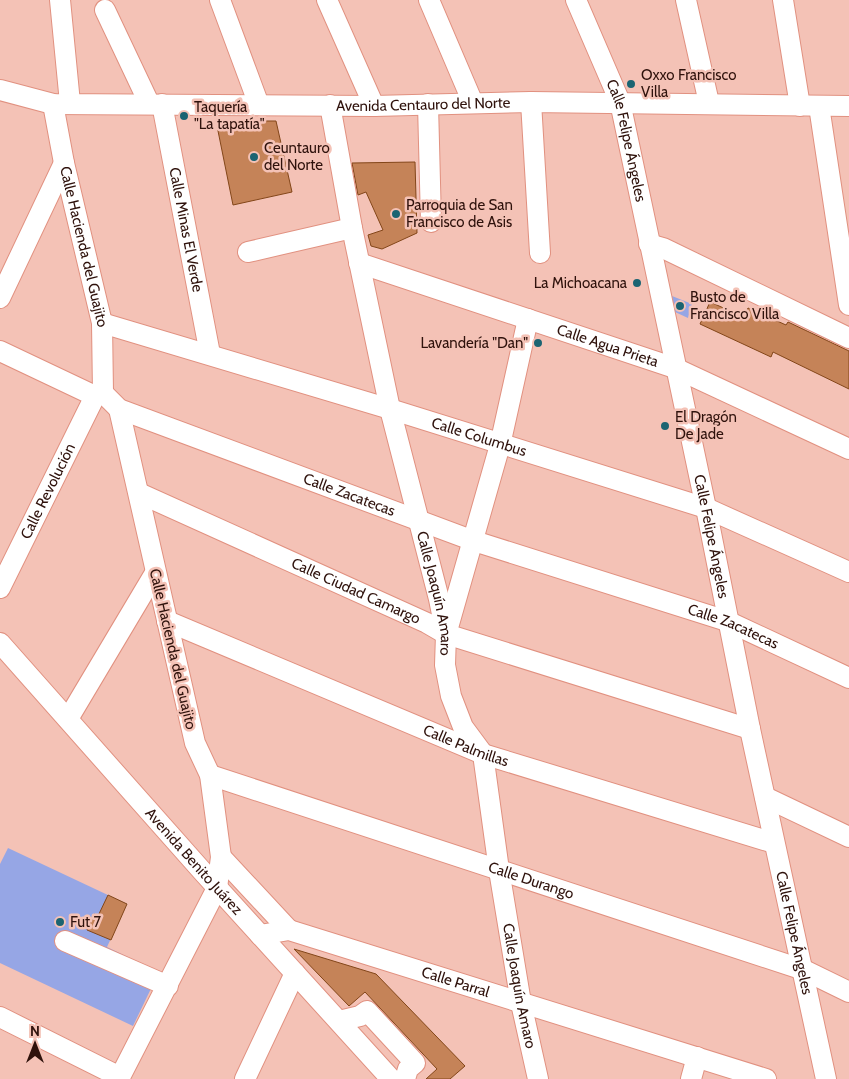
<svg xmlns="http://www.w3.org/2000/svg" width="849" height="1079" font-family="Cabin,sans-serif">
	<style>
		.green { fill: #96a6e5 }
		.building { fill: #c58358; stroke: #834619 }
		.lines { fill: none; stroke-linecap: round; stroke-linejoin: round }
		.minor-casing { stroke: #e19180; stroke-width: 22 }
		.minor { stroke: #fff; stroke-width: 20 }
		.poi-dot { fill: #1b6472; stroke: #f4c2b6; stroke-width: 2 }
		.labels { text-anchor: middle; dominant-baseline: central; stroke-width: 5; stroke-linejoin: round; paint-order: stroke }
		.poi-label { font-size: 15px; fill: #2f120c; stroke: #f4c2b6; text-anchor: start }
		.street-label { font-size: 15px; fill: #2f120c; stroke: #f4c2b6 }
	</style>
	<rect width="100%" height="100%" fill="#f4c2b6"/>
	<g class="green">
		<polygon points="672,296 692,304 688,318 675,312"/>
		<polygon points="8,848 127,904 107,947 159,972 133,1026 0,963 0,864"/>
	</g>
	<g class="building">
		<polygon points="216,121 276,121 292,192 233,205"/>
		<polygon points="415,162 417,233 382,249 371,246 368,235 383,230 366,192 358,195 352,163"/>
		<polygon points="710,302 744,317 748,308 786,325 788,322 849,351 849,389 773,352 771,357 700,324"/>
		<polygon points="108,895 127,904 111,940 87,930 94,914 98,916"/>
		<polygon points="294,949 376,974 465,1066 450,1079 426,1079 437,1069 365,992 349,1006"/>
	</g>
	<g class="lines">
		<g class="minor-casing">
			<g id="minor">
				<polyline points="60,0 70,103"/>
				<polyline points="220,0 259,105"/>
				<polyline points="327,0 374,106"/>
				<polyline points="429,0 473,103"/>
				<path id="s1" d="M576 0 620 102 706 508 750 729 826 1079"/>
				<polyline points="686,0 709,103"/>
				<polyline points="783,0 800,106"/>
				<polyline points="105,10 149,103"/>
				<path id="s2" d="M0 90 53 104 374 106 531 102 849 106"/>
				<polyline points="531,102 540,253"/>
				<path id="s3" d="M53 104 64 163 102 323 103 393"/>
				<path id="s4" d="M162 104 210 354"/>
				<polyline points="428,104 431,222"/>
				<path id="s5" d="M330 105 352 228 390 409 439 599 446 634 445 665 451 696 463 727 483 754 499 870 521 1003 538 1079"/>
				<polyline points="819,106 849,305"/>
				<polyline points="649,244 663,248 849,338"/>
				<polyline points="248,252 352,228"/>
				<path id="s6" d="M359 263 675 368 849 449"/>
				<polyline points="0,298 64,163"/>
				<path id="s7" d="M102 323 390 409 706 508 849 572"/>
				<path id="s8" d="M0 351 95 396 103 393 119 409 474 541 727 621 849 678"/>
				<path id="s9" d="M139 493 427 623 446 634 750 729"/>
				<path id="s10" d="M0 588 95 396"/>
				<path id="s11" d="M167 621 483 754 774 843"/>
				<polyline points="447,631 500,445 528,319"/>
				<path id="s12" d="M0 643 203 872 391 1079"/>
				<polyline points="68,719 155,573"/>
				<path id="s13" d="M210 775 804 970 849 992"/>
				<polyline points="765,797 849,837"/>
				<polyline points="221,857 289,930"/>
				<path id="s14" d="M260 935 289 930 766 1079"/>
				<polyline points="65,941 168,986"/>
				<polyline points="0,1017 120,1077"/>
				<polyline points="339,1021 360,1016 367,1011 415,1063 408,1069 405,1079"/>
				<polyline points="119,1079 217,888 221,857 210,775 195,743 119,409"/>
				<polyline points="245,1079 295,973"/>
				<polyline points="691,1079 697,1057"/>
			</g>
		</g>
		<use href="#minor" class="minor"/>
	</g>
	<g class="poi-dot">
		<circle cx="631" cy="84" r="5"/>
		<circle cx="184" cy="116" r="5"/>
		<circle cx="254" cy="157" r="5"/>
		<circle cx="396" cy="214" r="5"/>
		<circle cx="637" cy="283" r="5"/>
		<circle cx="680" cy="306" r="5"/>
		<circle cx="538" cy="343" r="5"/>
		<circle cx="665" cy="426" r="5"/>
		<circle cx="60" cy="922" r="5"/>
	</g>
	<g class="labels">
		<g class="poi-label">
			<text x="641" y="75">Oxxo Francisco<tspan x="641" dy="17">Villa</tspan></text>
			<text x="194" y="107">Taquería<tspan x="194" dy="17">"La tapatía"</tspan></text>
			<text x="264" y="148">Ceuntauro<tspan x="264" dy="17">del Norte</tspan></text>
			<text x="406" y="205">Parroquia de San<tspan x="406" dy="17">Francisco de Asis</tspan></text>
			<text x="627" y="283" text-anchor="end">La Michoacana</text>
			<text x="690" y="297">Busto de<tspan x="690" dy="17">Francisco Villa</tspan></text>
			<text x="528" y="343" text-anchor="end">Lavandería "Dan"</text>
			<text x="675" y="417">El Dragón<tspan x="675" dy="17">De Jade</tspan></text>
			<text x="70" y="922">Fut 7</text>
		</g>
		<g class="street-label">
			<text stroke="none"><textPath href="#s2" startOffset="425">Avenida Centauro del Norte</textPath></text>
			<text stroke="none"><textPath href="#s1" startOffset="150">Calle Felipe Ángeles</textPath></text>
			<text stroke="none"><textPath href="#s4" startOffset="128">Calle Minas El Verde</textPath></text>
			<text stroke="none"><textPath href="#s3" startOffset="146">Calle Hacienda del Guajito</textPath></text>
			<text stroke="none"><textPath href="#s6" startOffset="262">Calle Agua Prieta</textPath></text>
			<text stroke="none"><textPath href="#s7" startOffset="394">Calle Columbus</textPath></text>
			<text stroke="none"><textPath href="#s10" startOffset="108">Calle Revolución</textPath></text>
			<text stroke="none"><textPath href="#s8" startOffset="382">Calle Zacatecas</textPath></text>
			<text stroke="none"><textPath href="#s1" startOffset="555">Calle Felipe Ángeles</textPath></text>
			<text stroke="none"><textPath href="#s9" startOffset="238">Calle Ciudad Camargo</textPath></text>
			<text stroke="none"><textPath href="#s5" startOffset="500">Calle Joaquín Amaro</textPath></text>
			<text stroke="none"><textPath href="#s8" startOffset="788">Calle Zacatecas</textPath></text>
			<text transform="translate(173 649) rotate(77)">Calle Hacienda del Guajito</text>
			<text stroke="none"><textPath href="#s11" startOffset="324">Calle Palmillas</textPath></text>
			<text stroke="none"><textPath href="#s12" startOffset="292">Avenida Benito Juárez</textPath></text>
			<text stroke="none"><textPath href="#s13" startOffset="338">Calle Durango</textPath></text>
			<text stroke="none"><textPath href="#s1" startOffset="960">Calle Felipe Ángeles</textPath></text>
			<text stroke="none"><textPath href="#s14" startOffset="204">Calle Parral</textPath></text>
			<text stroke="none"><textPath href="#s5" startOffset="906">Calle Joaquín Amaro</textPath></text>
		</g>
	</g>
	<g transform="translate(35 1044)" stroke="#f4c2b6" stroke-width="4" paint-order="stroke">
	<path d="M0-4L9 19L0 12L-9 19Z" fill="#2f120c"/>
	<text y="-8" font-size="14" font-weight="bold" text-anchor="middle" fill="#2f120c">N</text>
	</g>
</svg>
